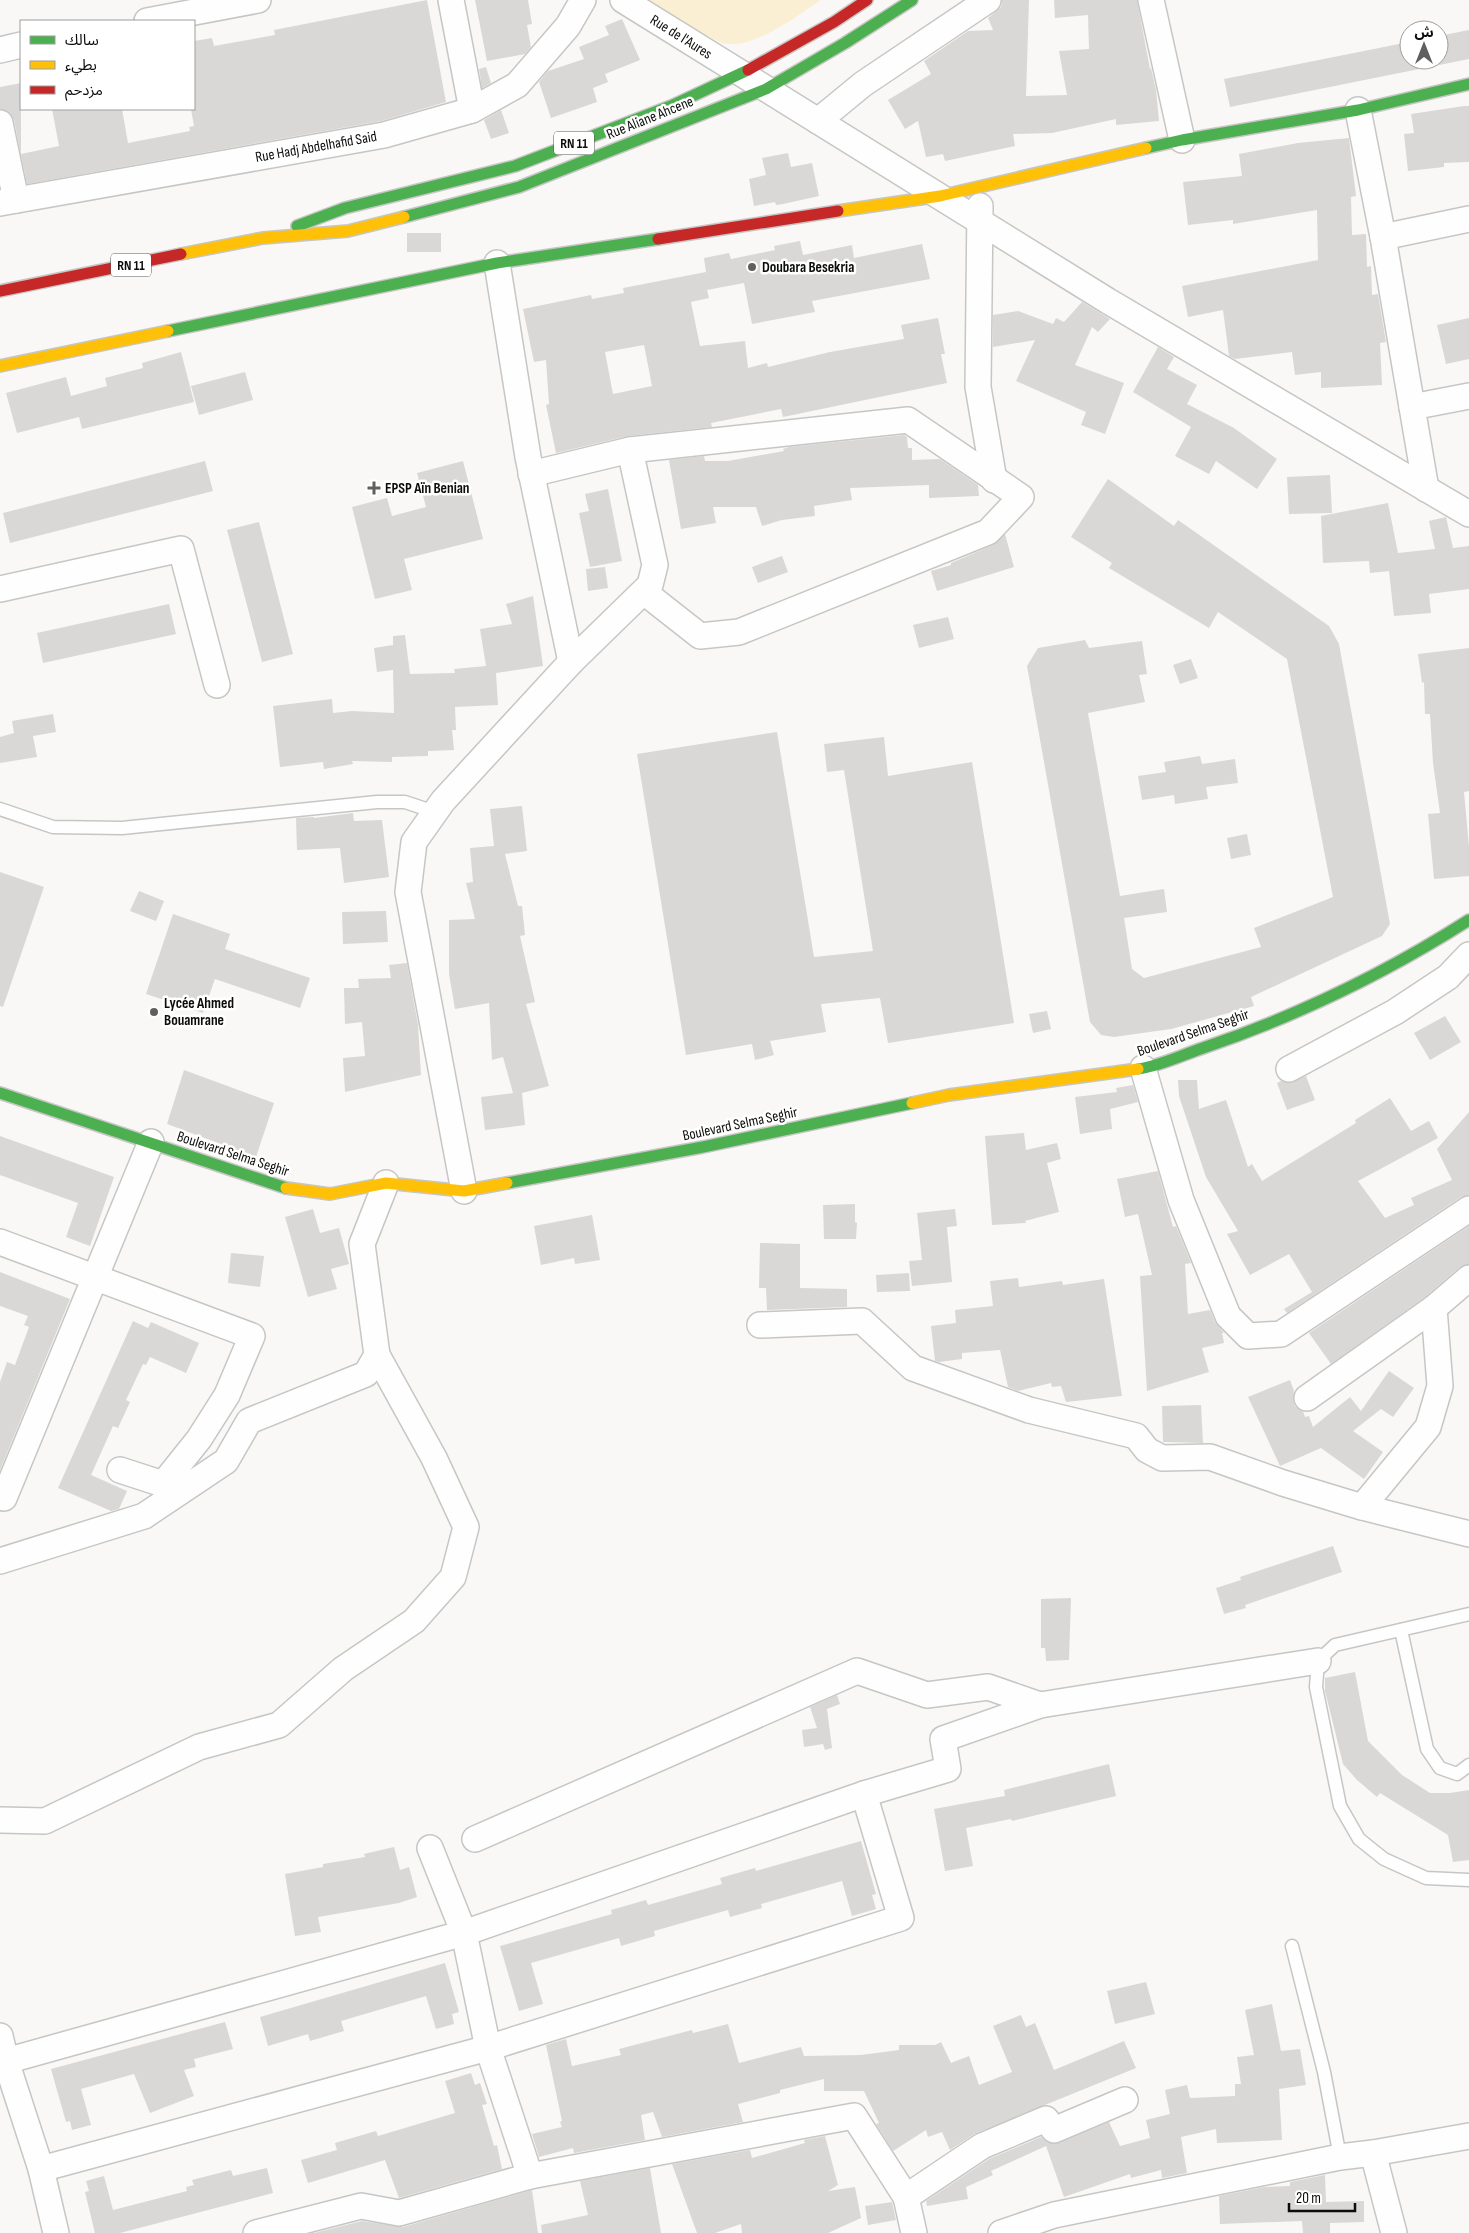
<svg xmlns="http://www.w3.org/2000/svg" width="1469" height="2233" font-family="'Sofia Sans Condensed','Noto Sans Arabic',sans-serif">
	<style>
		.green { fill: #faefd3 }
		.building { fill: #d9d8d7; fill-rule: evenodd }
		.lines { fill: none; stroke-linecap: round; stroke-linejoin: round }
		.lane-casing { stroke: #c6c6c4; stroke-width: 15 }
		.street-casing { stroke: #c6c6c4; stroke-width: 28 }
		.fast-casing { stroke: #c6c6c4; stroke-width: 14 }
		.slow-casing { stroke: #c6c6c4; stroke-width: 14 }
		.jam-casing { stroke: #c6c6c4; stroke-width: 14 }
		.lane { stroke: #fefefe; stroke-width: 12 }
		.street { stroke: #fefefe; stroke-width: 25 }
		.fast { stroke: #4caf50; stroke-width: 11 }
		.slow { stroke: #ffc107; stroke-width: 11 }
		.jam { stroke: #c62828; stroke-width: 11 }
		.poi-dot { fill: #5f5f5d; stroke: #fff; stroke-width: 2 }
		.labels { text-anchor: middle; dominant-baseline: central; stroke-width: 5; stroke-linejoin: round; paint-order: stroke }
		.shield { fill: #fff; stroke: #555554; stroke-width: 1 }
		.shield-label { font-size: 14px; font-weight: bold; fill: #0c0c0a }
		.street-label { font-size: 15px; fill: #0c0c0a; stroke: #fff }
		.poi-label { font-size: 15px; font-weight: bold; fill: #0c0c0a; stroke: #fff; text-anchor: start }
	</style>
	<rect width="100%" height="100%" fill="#f9f8f6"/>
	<path class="green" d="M649 0H821C798 15 748 54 720 42 697 32 671 13 649 0Z"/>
	<g class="building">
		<polygon points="427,0 446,102 381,121 27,184 14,120 10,113 0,109 0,87 21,83 21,154 59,146 52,109 122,109 128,143 190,131 189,127 194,126 191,109 194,109 194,41 212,38 214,46 275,35 274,30"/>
		<polygon points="475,0 528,0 532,24 527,25 531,47 525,54 487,61"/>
		<polygon points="1002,0 1029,0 1026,96 1067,95 1059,51 1089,49 1088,15 1055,18 1054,0 1137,0 1150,69 1151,68 1156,90 1159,121 1116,125 1116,119 1052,133 1013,134 1015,146 945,161 943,154 926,157 918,121 905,129 888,100 931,74 924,61 968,31 993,30 988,18 1001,7"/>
		<polygon points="622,19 640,60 605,74 608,82 593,88 597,102 551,118 539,82 548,71 584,59 579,47 609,35 605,26"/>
		<polygon points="1469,30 1469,59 1230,107 1224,79 1409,42 1409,60 1439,60 1439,36"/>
		<polygon points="486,67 491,83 482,88 479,69"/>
		<polygon points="1464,106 1469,106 1469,162 1444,163 1444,167 1408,171 1404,134 1414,133 1411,114"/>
		<polygon points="501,110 509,133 491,139 484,120"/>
		<polygon points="1349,138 1356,196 1351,197 1352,235 1366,234 1367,267 1371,266 1372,295 1378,294 1386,342 1380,343 1382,385 1321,388 1321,372 1295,375 1292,352 1235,359 1229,356 1223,310 1188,317 1182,286 1318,260 1317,210 1233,224 1233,220 1188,225 1183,182 1242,176 1239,154 1298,143"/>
		<polygon points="788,153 791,167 812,163 819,196 783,204 776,205 775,202 754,206 749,179 766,175 762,158"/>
		<rect x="407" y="233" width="34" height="19"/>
		<path d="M800 241 803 255 852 245 854 258 922 244 930 279 812 301 815 312 752 324 744 283 707 290 709 298 691 302 700 346 745 341 748 368 767 363 768 367 830 352 904 339 901 325 938 318 945 354H941L947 383 783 417 781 409 711 423 712 427 628 436 556 453 546 405 549 404 546 360 534 362 523 309 591 295 592 299 624 293 623 288 706 272 704 258 729 253 731 259 775 250 774 246ZM644 345 652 386 613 394 605 352Z"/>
		<polygon points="1082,302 1110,319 1098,332 1092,327 1075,365 1124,383 1105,434 1081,425 1086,412 1016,381 1035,340 993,347 993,315 1018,311 1053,324 1056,318 1064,322"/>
		<polygon points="1469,318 1469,359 1446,364 1437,325"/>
		<polygon points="1158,347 1174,357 1167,369 1197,385 1187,404 1234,428 1277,459 1257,489 1216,461 1209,474 1175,456 1191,427 1133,392"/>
		<polygon points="181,352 194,402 82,429 79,417 17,433 6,393 66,377 71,396 107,386 105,378 143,368 142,363"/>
		<polygon points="245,372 253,400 199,415 191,386"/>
		<polygon points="904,435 907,437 908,448 912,448 912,460 940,459 978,485 979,496 929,498 929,485 850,488 852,500 814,506 815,516 782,520 762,526 756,507 713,507 716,523 681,529 669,460 704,456 705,461 728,461 784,451 783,449 789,447"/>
		<polygon points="205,461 213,491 10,543 3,513"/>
		<polygon points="463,461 483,539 404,559 412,590 375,599 352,507 387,498 392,516 426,507 417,473"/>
		<polygon points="1330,475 1332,513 1289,514 1287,477"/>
		<polygon points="1108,479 1174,526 1178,520 1329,626 1339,644 1390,924 1382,936 1251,997 1254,1006 1171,1029 1114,1037 1101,1035 1090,1022 1027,666 1038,648 1085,640 1089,648 1142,641 1147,674 1139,675 1145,702 1088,713 1120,896 1164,889 1167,912 1124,918 1132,969 1144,978 1261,947 1254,928 1333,897 1287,659 1218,612 1209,628 1109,568 1112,563 1071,537"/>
		<polygon points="608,489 622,561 590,567 579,513 589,511 585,494"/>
		<polygon points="1388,503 1398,553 1435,549 1429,521 1446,517 1453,548 1469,546 1469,589 1429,594 1431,613 1394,616 1389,571 1370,573 1369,561 1323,563 1321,516"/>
		<polygon points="259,522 293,654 262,662 227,530"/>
		<polygon points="1005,534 1014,567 937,591 931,571 951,565 951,563 993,545"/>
		<polygon points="782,556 788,572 758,583 752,567"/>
		<polygon points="605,567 608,588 588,591 586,569"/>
		<polygon points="533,596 543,666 496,673 498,705 455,707 456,730 452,730 454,750 428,751 428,756 392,757 392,762 352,761 353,764 324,769 323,762 280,767 273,706 332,699 333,713 352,711 394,713 393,670 377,672 374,648 393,645 393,636 405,635 410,674 455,673 454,669 486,666 480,629 512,624 506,604"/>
		<polygon points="169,604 176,634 43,663 37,633"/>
		<polygon points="948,617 954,639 919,648 913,625"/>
		<polygon points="1469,648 1469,791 1464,792 1469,847 1469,876 1434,879 1428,814 1440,813 1433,763 1430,714 1425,714 1424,682 1422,683 1418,654"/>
		<polygon points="1191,659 1198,678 1180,684 1173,665"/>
		<polygon points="53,714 56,732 33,736 37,757 0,763 0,737 14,733 12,721"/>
		<polygon points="777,732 814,957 873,951 844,770 827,772 824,744 884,737 888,776 972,762 1014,1023 888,1043 880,998 821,1004 826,1032 770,1041 774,1055 755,1060 752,1044 686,1055 637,754"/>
		<polygon points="1200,756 1202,764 1235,759 1238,783 1206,787 1208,799 1175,804 1174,795 1142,800 1138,776 1166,772 1164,762"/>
		<polygon points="522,806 527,851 505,854 518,906 522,906 525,935 520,936 535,1002 526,1004 549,1086 522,1093 525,1125 485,1130 481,1097 513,1093 503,1057 492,1060 489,1003 455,1009 449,974 449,920 475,919 466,883 473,882 470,848 494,846 490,809"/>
		<polygon points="353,813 354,821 382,820 389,877 344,883 340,848 297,850 296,818 314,817 314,818"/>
		<polygon points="1247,834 1251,855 1231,859 1227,838"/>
		<polygon points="0,872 44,887 3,1007 0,1006"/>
		<polygon points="139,891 164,901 156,921 130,911"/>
		<polygon points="386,911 388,942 343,944 342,912"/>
		<polygon points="173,914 230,934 225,949 310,978 300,1008 215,979 203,1013 146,994"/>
		<polygon points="407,963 418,1025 421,1075 345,1092 343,1058 365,1056 362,1022 345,1024 344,988 359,988 358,979 391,978 389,965"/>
		<polygon points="1047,1011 1051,1029 1033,1033 1029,1014"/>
		<polygon points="1445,1016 1461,1042 1430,1060 1414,1033"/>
		<polygon points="184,1070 274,1103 256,1157 167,1124"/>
		<polygon points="1306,1076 1315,1100 1287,1110 1277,1083 1281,1081 1289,1083"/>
		<polygon points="1178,1080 1197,1080 1199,1109 1226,1100 1248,1167 1252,1164 1262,1181 1356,1123 1355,1120 1390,1098 1411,1131 1429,1121 1438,1138 1358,1181 1385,1218 1414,1205 1411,1198 1452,1180 1437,1149 1469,1112 1469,1195 1461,1197 1287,1313 1284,1309 1312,1292 1289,1254 1250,1275 1227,1234 1238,1231 1206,1177 1179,1096"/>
		<polygon points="1133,1085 1138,1102 1110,1109 1112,1129 1080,1134 1075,1097 1117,1092 1116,1088"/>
		<polygon points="1024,1133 1026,1150 1057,1143 1061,1159 1047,1163 1059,1212 1025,1221 1026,1223 992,1225 985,1136"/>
		<polygon points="0,1136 114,1177 90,1246 66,1237 78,1203 0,1175"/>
		<polygon points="1158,1171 1173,1227 1176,1226 1191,1263 1185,1264 1188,1314 1210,1310 1215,1322 1224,1333 1222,1333 1224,1343 1202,1348 1209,1372 1147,1391 1140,1276 1152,1275 1138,1214 1125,1217 1117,1179"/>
		<polygon points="855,1204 855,1222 857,1223 856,1239 824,1239 823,1205"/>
		<polygon points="313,1209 320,1233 339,1228 349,1264 331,1269 337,1289 308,1297 285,1217"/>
		<polygon points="955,1209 957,1226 947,1227 952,1282 912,1286 909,1261 922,1260 917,1213"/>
		<polygon points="592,1215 600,1260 575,1264 574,1258 541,1265 534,1226"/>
		<polygon points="1469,1226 1469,1264 1460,1267 1425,1297 1331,1364 1309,1333"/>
		<polygon points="760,1243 800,1244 800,1288 847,1289 847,1307 767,1310 766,1288 759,1288"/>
		<polygon points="231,1253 264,1256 260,1287 228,1283"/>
		<polygon points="0,1272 70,1299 0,1470 0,1382 7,1362 15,1365 29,1327 24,1325 28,1316 0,1306"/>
		<polygon points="909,1273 910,1291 877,1292 876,1275"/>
		<polygon points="1018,1278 1019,1287 1062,1281 1063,1285 1104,1279 1122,1396 1066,1402 1061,1386 1052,1387 1051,1383 1018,1391 1008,1387 1000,1350 962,1353 962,1359 939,1362 935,1361 931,1326 956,1323 955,1310 993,1306 990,1281"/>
		<polygon points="133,1321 148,1328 151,1322 199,1343 186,1373 150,1357 146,1365 143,1364 126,1400 130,1402 118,1428 113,1426 91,1475 127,1491 119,1509 111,1511 58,1488"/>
		<polygon points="1389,1371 1414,1388 1393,1417 1381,1409 1353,1431 1383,1452 1364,1479 1321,1448 1280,1466 1248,1397 1290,1380 1294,1391 1293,1399 1295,1406 1303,1411 1305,1417 1309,1416 1313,1427 1350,1397 1361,1411"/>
		<polygon points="1201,1405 1203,1443 1163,1442 1162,1406"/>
		<polygon points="1333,1546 1342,1572 1245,1605 1246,1608 1224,1614 1216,1588 1241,1580 1240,1577"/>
		<polygon points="1071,1598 1069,1660 1046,1661 1045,1648 1041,1648 1041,1599"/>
		<polygon points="1355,1672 1368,1741 1402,1775 1430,1793 1450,1793 1469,1790 1469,1860 1453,1862 1448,1835 1380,1793 1377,1797 1357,1780 1343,1764 1325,1691 1325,1678"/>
		<polygon points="837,1695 840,1704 827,1709 832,1748 825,1750 823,1744 804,1747 802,1730 817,1728 810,1707"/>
		<polygon points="1109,1764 1116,1796 1012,1821 1011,1819 966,1828 973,1866 945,1871 934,1809 1005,1796 1004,1790"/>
		<polygon points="861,1841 876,1894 872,1895 876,1909 852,1916 842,1881 761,1904 762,1908 730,1917 728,1910 654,1931 655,1936 621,1946 619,1938 531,1963 543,2004 519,2011 500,1946 612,1914 611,1910 646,1900 648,1905 722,1884 720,1878 755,1868 756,1871"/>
		<polygon points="394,1847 400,1870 409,1867 417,1897 399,1903 318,1917 321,1932 295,1936 285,1874 323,1867 323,1864 365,1857 364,1854"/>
		<polygon points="445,1963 459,2012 452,2014 454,2024 436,2029 426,1996 341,2021 344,2031 310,2041 308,2034 268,2046 260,2017"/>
		<polygon points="1146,1982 1155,2014 1115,2024 1107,1991"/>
		<polygon points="1272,2004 1281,2051 1300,2049 1306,2085 1279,2089 1282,2140 1217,2143 1216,2129 1181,2137 1187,2173 1162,2178 1161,2170 1131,2178 1130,2174 1064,2197 1046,2146 991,2171 993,2175 966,2187 968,2199 927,2206 926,2201 989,2159 1041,2137 1048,2143 1059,2143 1109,2122 1120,2146 1150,2138 1146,2120 1170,2114 1165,2090 1187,2085 1190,2098 1235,2096 1235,2084 1241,2084 1237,2057 1254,2055 1245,2010"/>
		<polygon points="1021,2015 1026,2027 1035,2023 1054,2070 1124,2041 1136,2068 976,2133 950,2150 942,2132 928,2137 926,2130 893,2151 876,2124 879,2123 864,2091 824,2091 824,2079 780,2090 780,2093 738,2104 743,2122 662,2137 653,2112 641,2115 645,2140 574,2153 573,2148 539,2157 532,2134 562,2127 560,2122 562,2121 546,2045 566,2039 572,2066 621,2055 619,2049 692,2030 693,2033 728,2024 739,2063 801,2047 804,2056 861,2055 899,2050 899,2045 935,2045 941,2042 951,2063 969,2056 979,2085 1012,2072 993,2026"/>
		<polygon points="225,2022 233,2049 194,2059 196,2067 184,2070 194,2096 150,2113 134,2074 81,2089 91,2125 72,2130 70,2121 66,2122 51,2069"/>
		<polygon points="471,2073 475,2085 480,2083 487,2104 482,2105 494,2146 497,2145 502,2169 399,2198 385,2160 308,2183 301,2160 337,2150 335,2143 376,2131 378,2136 455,2113 445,2081"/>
		<polygon points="825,2136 838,2185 828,2191 855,2187 861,2218 828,2233 742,2233 741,2224 715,2233 697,2233 672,2164 750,2150 752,2158 805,2143 804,2140"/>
		<polygon points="267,2168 273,2193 120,2233 95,2233 85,2192 89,2191 86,2181 104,2176 113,2210 187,2191 186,2187 194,2185 192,2180 231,2170 233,2176"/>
		<polygon points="650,2168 661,2233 542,2233 541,2225 588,2215 580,2181"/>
		<polygon points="1325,2175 1326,2202 1364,2201 1364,2222 1330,2223 1330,2233 1303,2233 1302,2221 1220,2224 1219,2196 1264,2187 1290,2186 1290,2182"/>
		<polygon points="532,2190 538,2233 314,2233 362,2221 403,2227"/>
		<polygon points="892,2202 896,2220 868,2225 865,2206"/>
	</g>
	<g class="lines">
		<g class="lane-casing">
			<g id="lane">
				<polyline points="0,809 53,827 122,828 377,802 405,802 435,812"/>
				<polyline points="1469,1614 1335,1645 1318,1661 1316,1687 1340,1806 1359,1839 1384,1859 1426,1878 1469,1880"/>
				<polyline points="1401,1630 1427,1749 1440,1768 1457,1774 1469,1765"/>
				<polyline points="1292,1946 1324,2072 1340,2157"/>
			</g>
		</g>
		<g class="street-casing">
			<g id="street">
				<polyline points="451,0 472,110"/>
				<polyline points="623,0 1108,301 1469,514"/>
				<polyline points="1151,0 1182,140"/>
				<polyline points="147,21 258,0"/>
				<polyline points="0,50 21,45"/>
				<polyline points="1358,110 1383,237 1426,489"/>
				<polyline points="818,121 863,84 988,0"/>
				<polyline points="0,123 16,200"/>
				<polyline points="0,203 384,135 472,110 517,85 568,26 583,0"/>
				<polyline points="980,206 978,387 994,480"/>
				<polyline points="1383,237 1469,219"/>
				<polyline points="497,263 528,457 571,662"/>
				<polyline points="1412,407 1469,396"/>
				<polyline points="531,474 630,450 908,420 1021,497 988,532 739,632 700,636 644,592"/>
				<polyline points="0,589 181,549 217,685"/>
				<polyline points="1143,1068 1181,1200 1228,1316 1248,1336 1281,1334 1469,1209"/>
				<polyline points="1289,1069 1395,1012 1448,977 1469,955"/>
				<polyline points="464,1191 408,892 414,842 443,801 571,662 650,585 655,565 630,450"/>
				<polyline points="0,1242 252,1336 227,1395 199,1439 163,1484 120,1470"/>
				<polyline points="760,1325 862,1321 913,1368 1029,1410 1136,1436 1147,1450 1162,1458 1210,1457 1283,1483 1362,1507 1469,1534"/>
				<polyline points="1307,1398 1434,1308 1469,1278"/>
				<polyline points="0,1496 4,1498 151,1142"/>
				<polyline points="1362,1507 1428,1427 1440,1386 1434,1308"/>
				<polyline points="0,1561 144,1516 226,1461 249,1421 366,1374 377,1355 362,1244 386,1183"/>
				<polyline points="0,1820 45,1821 199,1747 279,1725 343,1669 414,1621 453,1577 466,1527 434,1458 377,1355"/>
				<polyline points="475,1839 857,1671 927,1695 988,1687 1040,1705"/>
				<polyline points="430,1848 464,1933 488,2048 530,2176"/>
				<polyline points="0,2036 6,2061 41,2169 56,2233"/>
				<polyline points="6,2061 464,1933 864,1794 948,1769 943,1739 1040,1705 1318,1661"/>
				<polyline points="1373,2153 1394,2233"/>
				<polyline points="41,2169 488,2048 901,1918 864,1794"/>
				<polyline points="256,2233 361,2206 399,2213 530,2176 854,2116 906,2197"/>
				<polyline points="914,2233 906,2197 982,2146 1046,2119 1054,2130 1125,2100"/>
				<polyline points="1001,2233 1054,2215 1340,2157 1373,2153 1469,2136"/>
			</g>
		</g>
		<g class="fast-casing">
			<g id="fast">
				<polyline points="1146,148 1182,140 1358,110 1469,84"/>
				<polyline points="404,217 519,187 766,89 845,43 912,0"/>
				<polyline points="297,226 345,208 515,166 671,106 748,70"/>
				<polyline points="168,331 497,263 658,239"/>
				<path d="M1138 1069C1160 1066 1182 1055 1203 1048 1297 1016 1386 973 1469 920"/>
				<polyline points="0,1093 286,1188"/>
				<polyline points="507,1183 703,1147 912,1103"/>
			</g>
		</g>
		<g class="slow-casing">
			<g id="slow">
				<polyline points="838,211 940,196 1146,148"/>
				<polyline points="181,254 263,238 348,231 404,217"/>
				<polyline points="0,366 168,331"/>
				<polyline points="912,1103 949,1095 1138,1069"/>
				<polyline points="286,1188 330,1194 386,1183 464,1191 507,1183"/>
			</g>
		</g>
		<g class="jam-casing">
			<g id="jam">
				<polyline points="748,70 834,22 867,0"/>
				<polyline points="658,239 838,211"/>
				<polyline points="0,291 181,254"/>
			</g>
		</g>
		<use href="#lane" class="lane"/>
		<use href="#street" class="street"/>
		<use href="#fast" class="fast"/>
		<use href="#slow" class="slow"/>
		<use href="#jam" class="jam"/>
	</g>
	<g class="poi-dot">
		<circle cx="752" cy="267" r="5"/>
		<path d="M371.5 480.5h5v5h5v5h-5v5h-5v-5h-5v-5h5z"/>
		<circle cx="154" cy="1012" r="5"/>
	</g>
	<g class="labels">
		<g class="shield">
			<rect x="554" y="131.5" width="40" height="23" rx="4"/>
			<rect x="111" y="253.5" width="40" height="23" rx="4"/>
		</g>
		<g class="shield-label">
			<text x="574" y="143">RN 11</text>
			<text x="131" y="265">RN 11</text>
		</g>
		<g class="street-label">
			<text transform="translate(681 37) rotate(32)">Rue de l'Aures</text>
			<text transform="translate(650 118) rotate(-22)">Rue Aliane Ahcene</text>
			<text transform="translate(316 147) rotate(-10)">Rue Hadj Abdelhafid Said</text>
			<text transform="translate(1193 1033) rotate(-19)">Boulevard Selma Seghir</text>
			<text transform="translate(740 1124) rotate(-12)">Boulevard Selma Seghir</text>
			<text transform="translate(233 1154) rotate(18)">Boulevard Selma Seghir</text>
		</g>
		<g class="poi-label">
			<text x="762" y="267">Doubara Besekria</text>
			<text x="385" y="488">EPSP Aïn Benian</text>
			<text x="164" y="1003">Lycée Ahmed<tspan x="164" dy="17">Bouamrane</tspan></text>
		</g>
	</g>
	<rect x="20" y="20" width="175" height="90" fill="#ffffff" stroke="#9e9e9d"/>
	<rect x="30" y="36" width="25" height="8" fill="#4caf50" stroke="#9e9e9d"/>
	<text x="65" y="45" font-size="15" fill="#0c0c0a">سالك</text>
	<rect x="30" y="61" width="25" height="8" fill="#ffc107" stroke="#9e9e9d"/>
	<text x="65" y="70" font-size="15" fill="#0c0c0a">بطيء</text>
	<rect x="30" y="86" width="25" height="8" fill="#c62828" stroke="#9e9e9d"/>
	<text x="65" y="95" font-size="15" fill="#0c0c0a">مزدحم</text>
	<g transform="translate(1424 45)"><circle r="24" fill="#ffffff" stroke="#9e9e9d"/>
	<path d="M0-4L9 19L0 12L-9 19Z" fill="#5f5f5d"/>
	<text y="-8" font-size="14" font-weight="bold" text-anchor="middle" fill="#0c0c0a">ش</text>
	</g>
	<path d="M1289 2203v8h66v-8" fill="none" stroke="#0c0c0a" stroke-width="2.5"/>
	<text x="1296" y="2203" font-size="15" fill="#0c0c0a" stroke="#ffffff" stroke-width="4" paint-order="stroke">20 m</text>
</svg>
